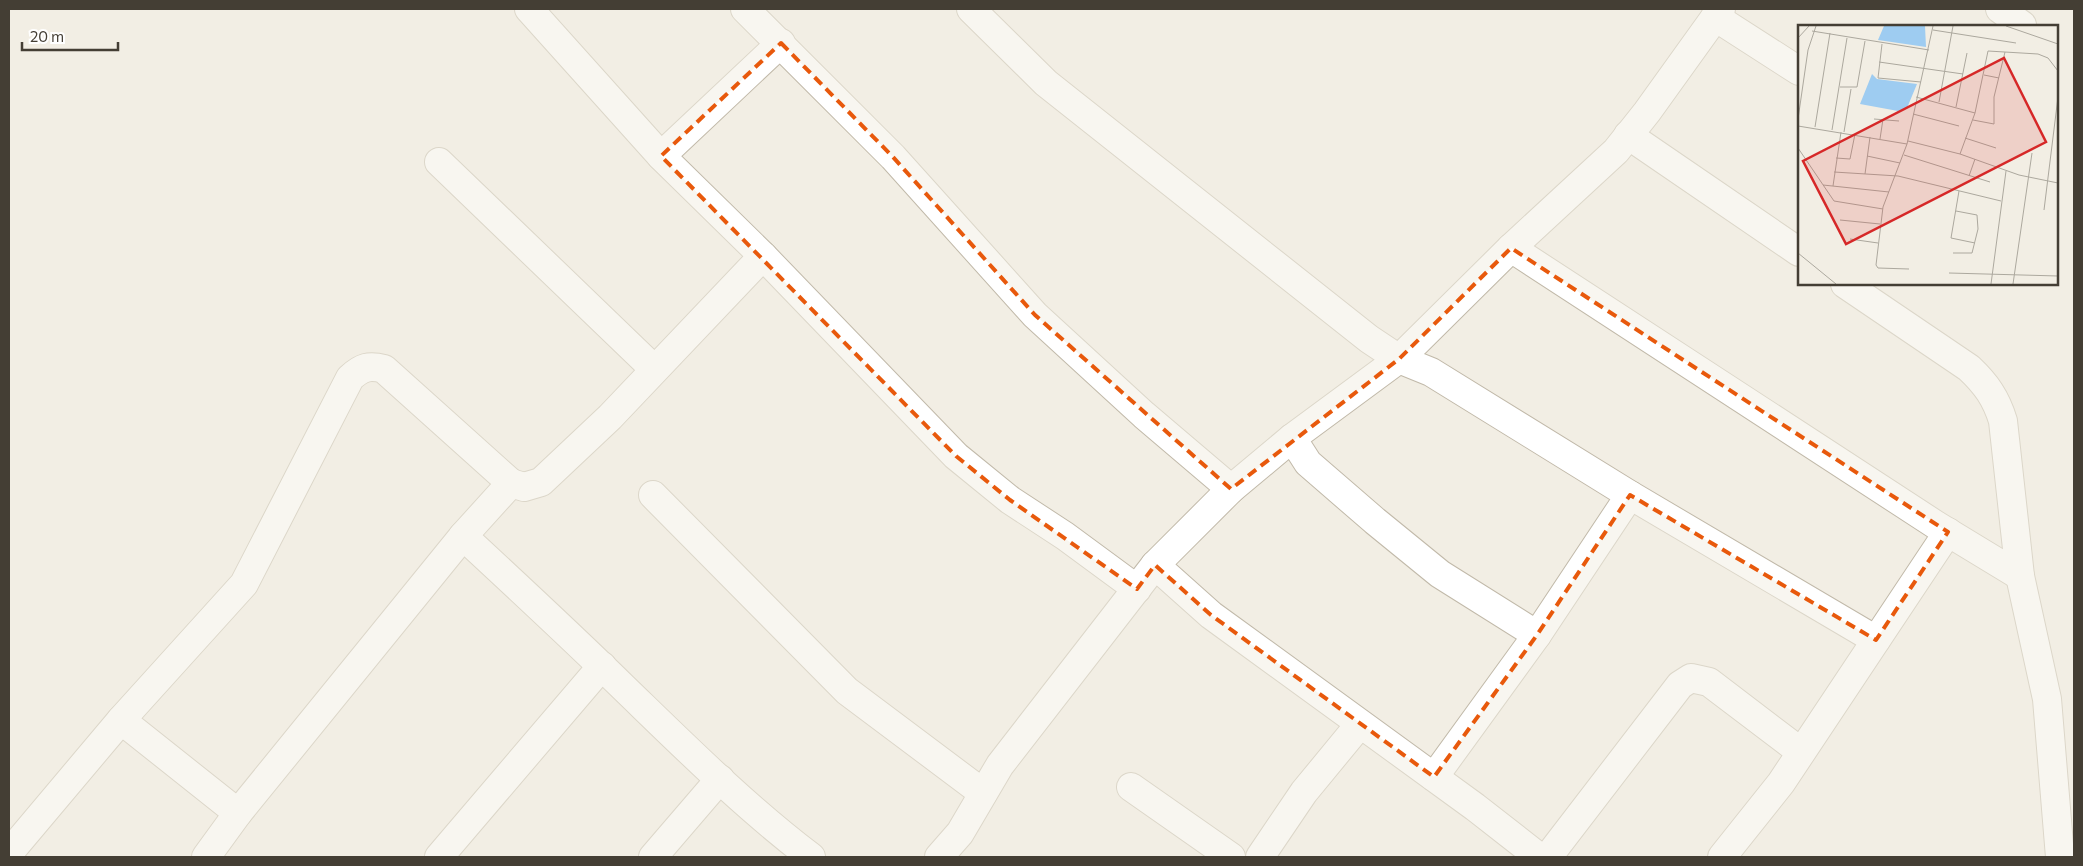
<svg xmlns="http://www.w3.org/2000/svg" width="2083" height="866" font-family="Commissioner,sans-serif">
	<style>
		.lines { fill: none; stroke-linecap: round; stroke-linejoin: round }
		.street-casing { stroke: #c1b9a9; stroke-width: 30 }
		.street { stroke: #fff; stroke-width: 28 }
		.marked { fill: none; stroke: #e8590c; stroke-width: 4; stroke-dasharray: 10 6; stroke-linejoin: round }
		.inset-road { fill: none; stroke: #aca89e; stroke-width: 1 }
		.view { fill: #d62828; fill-opacity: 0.15; stroke: #d62828; stroke-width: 2.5 }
		.inset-edge { fill: none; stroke: #443e34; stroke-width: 2.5 }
	</style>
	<rect width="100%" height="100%" fill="#f2eee4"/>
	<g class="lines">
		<g class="street-casing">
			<g id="street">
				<polyline points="529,9 661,156 763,256"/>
				<polyline points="745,9 893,157 1035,315 1144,415 1231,489"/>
				<polyline points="971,9 1046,83 1369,339 1399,359 1431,372 1630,495 1876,640"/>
				<polyline points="2000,9 2022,25"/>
				<polyline points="1715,17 1799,71"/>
				<polyline points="1628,135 1799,252"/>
				<polyline points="661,156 781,43"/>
				<polyline points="439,162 654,369"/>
				<polyline points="1511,248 1936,525 2020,576"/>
				<path d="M1845 284 1969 368C1986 384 1996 398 2003 421L2020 576 2047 699 2060 857"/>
				<polyline points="1292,438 1308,463 1375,521 1440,574 1537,635"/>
				<polyline points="653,495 847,691 983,793"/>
				<polyline points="1155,565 1231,489 1292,438 1399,359 1511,248 1616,151 1647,112 1721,9"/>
				<polyline points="121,720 238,813"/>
				<polyline points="1434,777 1537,635 1630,495"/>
				<polyline points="1131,787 1231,857"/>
				<path d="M9 853 121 720 244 584 350 378C362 367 369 365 384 369L511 483"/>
				<polyline points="206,857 238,813 463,536"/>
				<polyline points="439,857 602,666"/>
				<polyline points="653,857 720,779"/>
				<path d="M811 857C744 806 684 746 623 687 571 636 517 586 463 536L511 483 524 487 541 482 610 417 763 256 956 456 1010 500 1065 536 1137 589"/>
				<polyline points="939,857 960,833 1000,765 1155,565 1211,615 1475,807 1539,857"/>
				<polyline points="1260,857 1304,792 1360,724"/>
				<polyline points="1548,857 1680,685 1691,678 1709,682 1801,752"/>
				<polyline points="1722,857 1781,783 1948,532"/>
			</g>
		</g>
		<use href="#street" class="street"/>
	</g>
	<path d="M0 0H2083V866H0ZM781 43 893 157 1035 315 1231 489 1399 359 1511 248 1948 532 1876 640 1630 495 1537 635 1434 777 1211 615 1155 565 1137 589 1010 500 956 456 661 156Z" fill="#f2eee4" fill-opacity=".55" fill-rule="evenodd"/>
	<path class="marked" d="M781 43 893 157 1035 315 1231 489 1399 359 1511 248 1948 532 1876 640 1630 495 1537 635 1434 777 1211 615 1155 565 1137 589 1010 500 956 456 661 156Z"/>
	<g transform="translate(1798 25)">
		<rect width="260" height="260" fill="#f2eee4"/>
		<path d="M86 1H127L128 22 80 15ZM74 49 79 54 119 59 109 83 100 86 62 79Z" fill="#9eccf1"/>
		<path class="inset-road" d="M208 1 260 19M135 5 218 18M14 6 131 25M0 13 11 1M84 19 80 53 123 57M81 37 165 49M186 50 201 53M42 62H59L67 16M141 77 155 1M158 82 169 28M177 88 190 26 240 29 250 33 260 46M115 89 161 101M0 94 10 25 18 1M76 94 101 96M175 95 196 99V72L207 27M0 101 109 119 135 1M17 102 32 8M34 105 49 13M46 107 53 64M167 113 198 123M82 114 85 94M110 116 162 129 177 88 118 72M109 119 85 182 78 240 80 243 111 244M0 123 36 176 85 184M162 129 221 150 260 158M106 130 192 157M69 131 102 138M38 133 52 134 57 109M36 147 100 151 203 176M67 149 72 112M171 151 177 134M25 160 91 167M35 161 43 107M161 166 153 213 177 218M246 185 260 72M42 195 82 199M52 214 80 218M0 228 38 259M155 228H174L180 204 179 190 158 186M151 248 260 251M193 259 208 146M215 259 234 128"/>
		<path class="view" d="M206 33 248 117 48 219 5 136Z"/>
		<rect width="260" height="260" class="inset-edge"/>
	</g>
	<rect width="2083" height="866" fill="none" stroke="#443e34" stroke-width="20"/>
	<path d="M22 42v8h96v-8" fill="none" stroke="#443e34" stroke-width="2.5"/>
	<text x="30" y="42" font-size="15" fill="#443e34" stroke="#ffffff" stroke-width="4" paint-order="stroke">20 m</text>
</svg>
